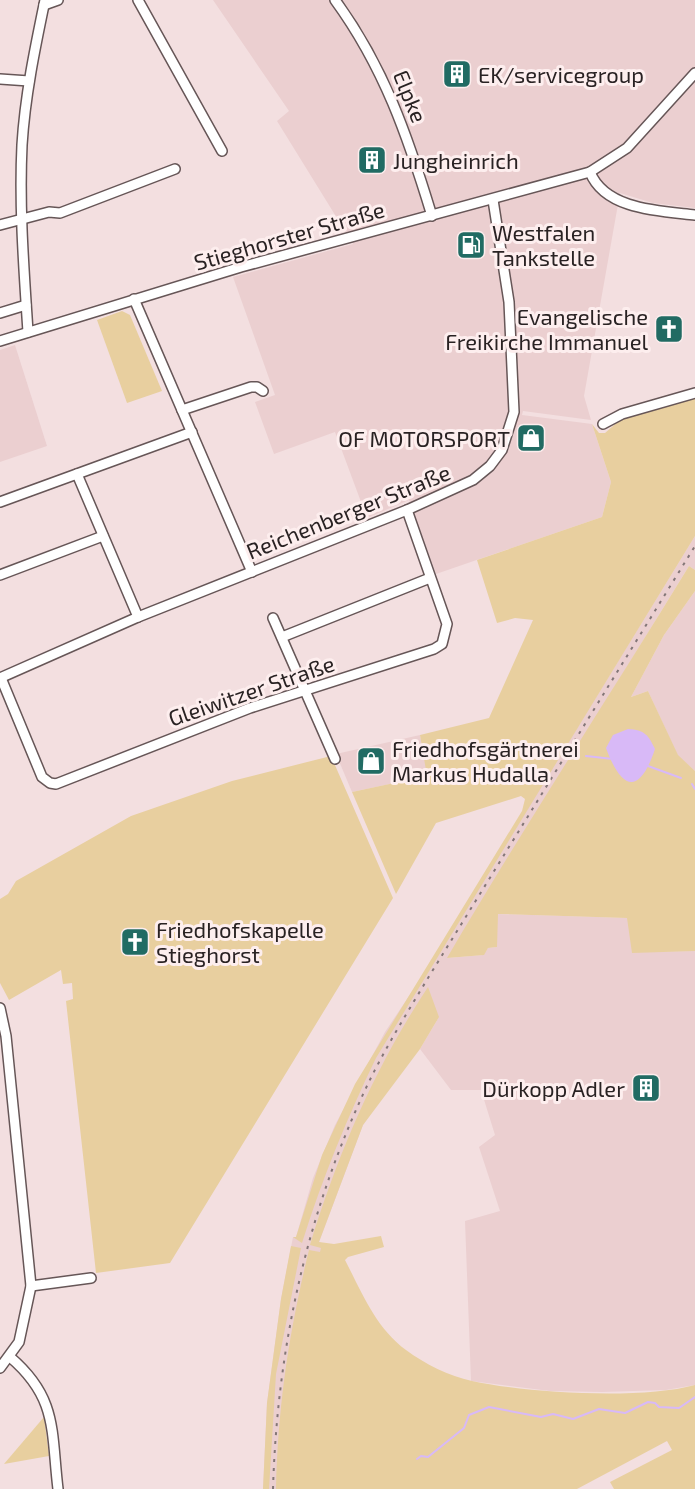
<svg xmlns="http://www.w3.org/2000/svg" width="695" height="1489" font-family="'Exo 2',sans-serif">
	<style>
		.built { fill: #ebcfd0 }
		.green { fill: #e8cf9f }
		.water { fill: #d8b9f7 }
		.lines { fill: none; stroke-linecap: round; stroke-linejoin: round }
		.stream { stroke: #d8b9f7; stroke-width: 2 }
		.minor-casing { stroke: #665657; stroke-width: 12 }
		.minor { stroke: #fff; stroke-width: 9 }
		.rail { stroke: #837677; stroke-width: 2; stroke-dasharray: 3 6; stroke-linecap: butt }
		.labels { text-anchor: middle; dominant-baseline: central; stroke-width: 6; stroke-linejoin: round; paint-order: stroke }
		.poi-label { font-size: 22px; fill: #292223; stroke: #fdeeee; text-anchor: start }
		.street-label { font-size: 22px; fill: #292223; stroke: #fdeeee }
	</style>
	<rect width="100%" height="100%" fill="#f3dfe0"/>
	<g class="built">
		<polygon points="213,0 695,0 695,208 653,203 620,193 584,396 591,420 523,411 522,415 592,424 611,482 602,517 436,574 409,500 367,518 335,432 274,454 255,402 275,395 233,277 353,244 277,121 289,111"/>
		<polygon points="15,345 47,446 0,462 0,350"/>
		<polygon points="695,536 695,570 689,566 448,958 483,955 488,948 497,947 497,914 628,918 633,952 695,951 695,1385 666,1390 602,1392 550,1391 471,1381 465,1221 500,1211 479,1147 495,1135 481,1090 451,1090 420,1049 439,1017 363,1125 319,1242 323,1244 282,1489 263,1489 267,1403 281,1299 293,1237 296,1237 313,1178 335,1125 385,1032 457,924"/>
		<polygon points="695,591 695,771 678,756 648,691 631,697 664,635"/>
		<polygon points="420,735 428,776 352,792 336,754"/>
	</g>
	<g class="green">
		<polygon points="122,311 130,315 162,391 127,403 97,320"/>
		<path d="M695 397V536L376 1058C347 1118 322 1179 302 1243L293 1237H296L322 1155 355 1084 522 811 525 799 521 796 436 823 396 894 352 792 427 776 420 735 489 718 533 620 515 618 497 623 477 560 602 517 611 482 592 424 599 433H605L621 419Z"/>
		<path d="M689 566 695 570V591L664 635 631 697 648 691 678 755 695 771V951L632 953 627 918 498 914 497 947 488 948 484 955 447 958C525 825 609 697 689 566Z"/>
		<polygon points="331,756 393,898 170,1263 96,1273 66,1001 73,999 72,983 63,984 61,970 9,1000 0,983 0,899 8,894 16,881 131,816 232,781"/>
		<path d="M428 987 439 1017 420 1049 363 1125 319 1242 334 1244 381 1236 384 1247 348 1257 345 1260C362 1293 376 1328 406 1350 425 1364 449 1376 472 1381 527 1393 641 1400 695 1385V1489H614L610 1482 672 1450 667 1441 577 1489H276C278 1404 289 1332 309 1250L320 1252 321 1248 310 1245C338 1153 375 1067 428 987Z"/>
		<polygon points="291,1246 301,1248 276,1374 269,1489 263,1489 267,1403 281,1299"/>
		<polygon points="44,1417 49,1456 4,1464"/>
	</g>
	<path class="water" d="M628 729C645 730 648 735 655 749 639 797 621 789 606 748L613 735Z"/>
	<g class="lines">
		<g class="stream">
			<polyline points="586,756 613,759"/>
			<polyline points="648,766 681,778"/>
			<polyline points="692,784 695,789"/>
			<polyline points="417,1459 421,1456 428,1457 464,1428 469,1415 489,1407 541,1417 553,1414 573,1419 599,1409 625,1413 648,1402 655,1403 659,1407 679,1408 695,1397"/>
		</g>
		<g class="minor-casing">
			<g id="minor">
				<polyline points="138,0 222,151"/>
				<path d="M335 0C384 67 408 137 432 216"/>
				<polyline points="44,5 58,0"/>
				<polyline points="0,79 29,81"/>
				<path d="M590 172C605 210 660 211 695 215"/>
				<polyline points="0,225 49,212 60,213 175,169"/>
				<polyline points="134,299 252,572"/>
				<polyline points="0,313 26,305"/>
				<path d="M28 332C24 270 19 207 22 145 25 96 35 48 45 0"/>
				<polyline points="0,341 241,267 590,172 627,148 695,73"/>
				<polyline points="182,410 251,387 257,387 263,391"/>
				<polyline points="603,424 622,414 695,393"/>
				<polyline points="77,474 138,617"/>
				<polyline points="0,502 192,432"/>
				<polyline points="0,575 103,536"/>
				<polyline points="273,618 335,759"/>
				<polyline points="282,637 430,578"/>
				<polyline points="0,678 138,617 407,510 473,480 490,466 502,450 514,412 509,302 493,200"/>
				<polyline points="1,678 42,777 50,783 56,784 250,708 434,649 442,644 447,624 407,510"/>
				<polyline points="0,1008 6,1036 31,1286 19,1342 0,1368"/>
				<polyline points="31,1286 91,1278"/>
				<path d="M10 1357C58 1398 51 1431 58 1489"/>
			</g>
		</g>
		<use href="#minor" class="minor"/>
		<path class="rail" d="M273 1489C277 1354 304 1225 360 1101 379 1058 404 1018 428 978L695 546"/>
	</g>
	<defs>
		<g id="building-square" transform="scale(1.5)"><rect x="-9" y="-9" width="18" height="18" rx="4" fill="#216b63" stroke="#fdeeee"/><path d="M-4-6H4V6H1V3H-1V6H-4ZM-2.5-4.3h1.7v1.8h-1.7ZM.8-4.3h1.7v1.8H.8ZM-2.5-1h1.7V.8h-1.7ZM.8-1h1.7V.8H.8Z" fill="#fff"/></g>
		<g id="fuel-square" transform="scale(1.5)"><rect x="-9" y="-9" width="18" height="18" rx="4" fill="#216b63" stroke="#fdeeee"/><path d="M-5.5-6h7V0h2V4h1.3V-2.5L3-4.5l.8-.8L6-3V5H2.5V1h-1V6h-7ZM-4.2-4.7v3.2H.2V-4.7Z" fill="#fff"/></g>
		<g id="church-square" transform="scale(1.5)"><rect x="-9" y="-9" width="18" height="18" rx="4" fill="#216b63" stroke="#fdeeee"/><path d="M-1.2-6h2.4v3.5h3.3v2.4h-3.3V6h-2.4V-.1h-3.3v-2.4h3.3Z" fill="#fff"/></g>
		<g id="shop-square" transform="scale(1.5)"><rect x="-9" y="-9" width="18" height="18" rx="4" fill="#216b63" stroke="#fdeeee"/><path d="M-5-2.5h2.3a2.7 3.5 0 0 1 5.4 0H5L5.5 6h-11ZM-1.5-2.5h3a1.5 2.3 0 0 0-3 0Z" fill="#fff"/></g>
	</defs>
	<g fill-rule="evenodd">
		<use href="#building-square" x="457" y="74"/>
		<use href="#building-square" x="372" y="160"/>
		<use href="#fuel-square" x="471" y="245"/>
		<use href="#church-square" x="669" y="329"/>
		<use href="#shop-square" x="531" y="438"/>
		<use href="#shop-square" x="371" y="761"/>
		<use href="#church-square" x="135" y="942"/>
		<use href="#building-square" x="646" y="1088"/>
	</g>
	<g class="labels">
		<g class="poi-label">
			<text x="478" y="74">EK/servicegroup</text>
			<text x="393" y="160">Jungheinrich</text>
			<text x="492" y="232">Westfalen<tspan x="492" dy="25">Tankstelle</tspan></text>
			<text x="648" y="316" text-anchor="end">Evangelische<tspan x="648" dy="25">Freikirche Immanuel</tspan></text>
			<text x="510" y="438" text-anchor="end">OF MOTORSPORT</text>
			<text x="392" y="748">Friedhofsgärtnerei<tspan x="392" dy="25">Markus Hudalla</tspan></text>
			<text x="156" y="929">Friedhofskapelle<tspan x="156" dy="25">Stieghorst</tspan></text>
			<text x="625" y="1088" text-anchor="end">Dürkopp Adler</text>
		</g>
		<g class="street-label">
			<text transform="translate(411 96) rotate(68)">Elpke</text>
			<text transform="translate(289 235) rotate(-16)">Stieghorster Straße</text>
			<text transform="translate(348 511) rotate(-22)">Reichenberger Straße</text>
			<text transform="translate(251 690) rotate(-19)">Gleiwitzer Straße</text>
		</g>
	</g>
</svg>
